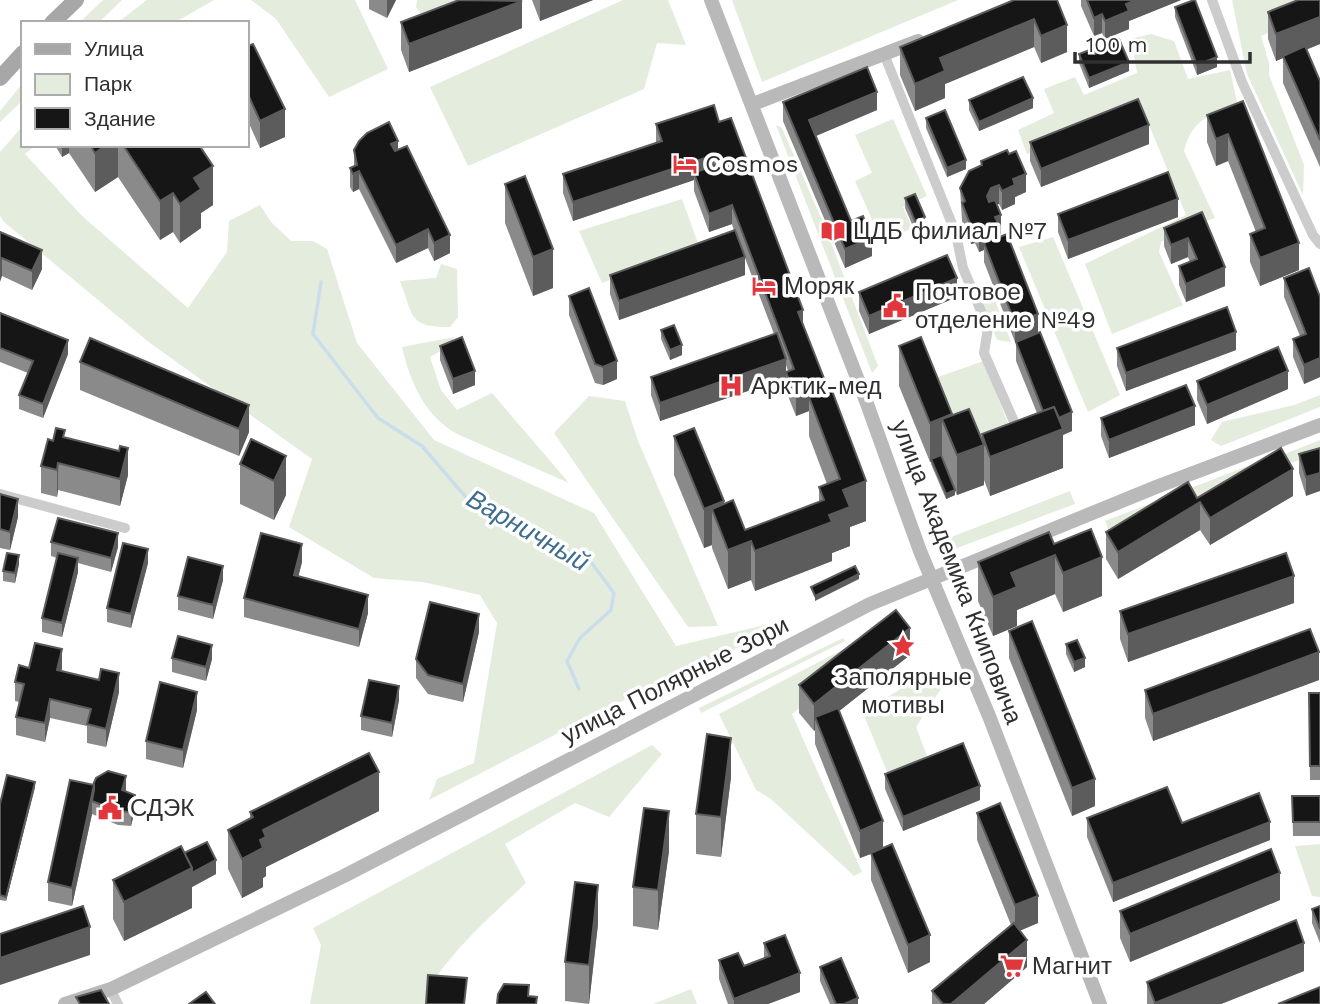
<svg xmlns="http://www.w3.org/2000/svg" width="1320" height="1004" font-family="'Work Sans',sans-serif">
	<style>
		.green { fill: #e4ecdd }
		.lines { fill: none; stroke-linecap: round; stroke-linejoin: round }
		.stream { stroke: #caddeb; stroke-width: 3.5 }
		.street { stroke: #ccc; stroke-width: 10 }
		.secondary { stroke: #b9b9b9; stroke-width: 14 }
		.primary { stroke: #a7a7a7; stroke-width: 16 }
		.wall { fill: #8a8a8a }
		.shaded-wall { fill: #5c5c5c }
		.building { fill: #161616; stroke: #5c5c5c; stroke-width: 2 }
		.labels { text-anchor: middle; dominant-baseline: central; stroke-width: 7; stroke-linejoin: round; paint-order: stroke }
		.poi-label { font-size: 24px; fill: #2f2f2f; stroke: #fff; text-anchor: start }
		.street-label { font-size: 24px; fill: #2f2f2f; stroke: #fff }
		.water-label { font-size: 26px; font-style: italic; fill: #3e6d8f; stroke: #fff }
	</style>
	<rect width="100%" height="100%" fill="#fff"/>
	<g class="green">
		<polygon points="103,0 122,0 98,23 79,23"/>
		<polygon points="147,0 214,0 174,23 117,23"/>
		<polygon points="251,0 355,0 388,69 329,97 276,19"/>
		<polygon points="417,0 462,0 424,18 416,7"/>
		<polygon points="623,0 668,0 686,45 657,43 644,89 468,166 430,87"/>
		<polygon points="732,0 958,0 762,82"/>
		<polygon points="1232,0 1320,0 1320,12 1261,36 1269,63 1269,75 1304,165 1303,195 1247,74"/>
		<path d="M1151 34 1174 41 1188 79 1230 70 1237 102C1209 116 1192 119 1184 151L1215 218 1190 226 1161 242 1159 252 1183 305 1112 334 1085 264 1186 215 1143 110 1027 154 1018 130 1054 113 1044 89 1075 77 1084 95 1137 73 1131 39Z"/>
		<polygon points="23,83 23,100 0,122 0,111"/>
		<polygon points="893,119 927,196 903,207 912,228 882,242 855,181 872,173 855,135"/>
		<polygon points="776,125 782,128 827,232 878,366 872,373"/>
		<polygon points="23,126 23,145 36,145 25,154 81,215 188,308 227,252 229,221 260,205 271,222 291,241 313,241 327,249 357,343 434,440 594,513 676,646 773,623 776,630 601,711 429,800 437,779 474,763 497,623 480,595 423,582 374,578 289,527 312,459 150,343 4,222 0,216 0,152"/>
		<polygon points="682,199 699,246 602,283 579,231"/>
		<polygon points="1053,237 1120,395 1088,412 1019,247"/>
		<path d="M441 264 457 269 458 317 450 327C408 327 414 317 400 281L436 278Z"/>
		<polygon points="988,282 1011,342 997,340 978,291"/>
		<path d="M454 337 449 346 430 357 441 390 457 410 492 393 569 483 457 434C425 416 410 382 402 347Z"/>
		<polygon points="984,361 1015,442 988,453 972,431 958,435 935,378"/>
		<polygon points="1320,395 1320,407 1221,446 1211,440 1222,422 1294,405"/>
		<polygon points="589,396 625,401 638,441 718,626 688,627 554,433"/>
		<polygon points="1320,440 1320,452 1289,464 1285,454"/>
		<polygon points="1271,457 1275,467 1109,531 1105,521"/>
		<polygon points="1070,491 1075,504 949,551 946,539"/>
		<polygon points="843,638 845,641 701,713 699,708"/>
		<polygon points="865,638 871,650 792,714 862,872 854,876 771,799 756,790 719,714"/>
		<polygon points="933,668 942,687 916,727 927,756 888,774 863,713"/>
		<path d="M652 745 662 754 609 817 575 803 505 844 526 883C500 908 428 970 425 1004H310L321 945 313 928Z"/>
		<polygon points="1320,844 1320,897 1312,896 1295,846"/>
		<polygon points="691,989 697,1004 653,1004"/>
	</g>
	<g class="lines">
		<polyline class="stream" points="321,282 313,334 378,418 422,446 470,502 531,528 554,545 591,562 614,593 611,610 580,638 567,661 579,689"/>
		<g class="street">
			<polyline points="1212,0 1242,82 1313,235 1320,244"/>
			<polyline points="884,54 956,234 963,268 988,328 984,353 1019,433"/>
			<polyline points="0,494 125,528"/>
			<polyline points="110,989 118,1004"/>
		</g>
		<g class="secondary">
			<polyline points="711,0 866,401 920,551 989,716 1100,1004"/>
			<polyline points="753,104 918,41"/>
			<polyline points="65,1004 111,989 344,876 870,604 1156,487 1320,425"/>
		</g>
		<g class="primary">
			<polyline points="52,23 76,0"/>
			<polyline points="0,78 23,53"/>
		</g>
	</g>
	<g class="wall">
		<polygon points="369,0 396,0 387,18 369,9"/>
		<polygon points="532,0 593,0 540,21"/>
		<polygon points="1014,0 1067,52 1041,63 1034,47 945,84 945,98 915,111 900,75 900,47"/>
		<polygon points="1081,0 1181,0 1129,21 1129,29 1105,39 1102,33 1094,36 1081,6"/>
		<polygon points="1320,0 1320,44 1306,50 1320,81 1320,167 1283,83 1283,58 1276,61 1268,39 1268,12"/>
		<polygon points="1175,7 1217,67 1197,75 1175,17"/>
		<polygon points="401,22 522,28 409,72 401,50"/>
		<polygon points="247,36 248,46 285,137 260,148 247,119"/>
		<polygon points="1107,44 1129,71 1089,88 1079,63 1079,54 1095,54 1107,49"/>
		<polygon points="969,100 1033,108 979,131 969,110"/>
		<polygon points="1243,101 1299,270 1260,286 1250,262 1250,234 1256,232 1228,161 1216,166 1207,142 1207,115"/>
		<polygon points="783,102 877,110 815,136 851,221 872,256 845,268 783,121"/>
		<polygon points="926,118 966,169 947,177 926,128"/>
		<polygon points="719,122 803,323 827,390 866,521 850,527 850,546 832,553 832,561 755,591 751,580 728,589 712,548 712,545 704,548 674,475 674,436 724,504 745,530 819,502 819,487 827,484 809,436 809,411 796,416 786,391 786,372 788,371 786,365 786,378 660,421 651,395 651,377 774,334 745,258 745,275 619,320 610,294 610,275 734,231 732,224 709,232 694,191 694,180 573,221 563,193 563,174 656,143 656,124"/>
		<polygon points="1030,142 1149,144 1041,187 1030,161"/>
		<polygon points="56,145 199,145 213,205 201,213 201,228 180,243 173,232 160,240 118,177 95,192 69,153 62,157 56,147"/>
		<polygon points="354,150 398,150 450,253 434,261 428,248 396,263 359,189 353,192 350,187 350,168 354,166"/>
		<polygon points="981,161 1026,192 1015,197 1015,204 1002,210 999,204 997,204 1001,234 999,235 999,238 1038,333 1015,342 984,262 984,250 979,252 975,243 971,244 962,221 960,188 981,166"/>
		<polygon points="505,184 553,288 533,296 505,223"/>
		<polygon points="905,198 925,226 915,231 905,208"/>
		<polygon points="1202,212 1225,286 1186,302 1179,285 1179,266 1190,262 1188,257 1171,264 1164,246 1164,228"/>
		<polygon points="1058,214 1178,217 1068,259 1058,232"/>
		<polygon points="0,232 42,269 32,290 2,276"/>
		<polygon points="1284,278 1320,297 1320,377 1304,384 1293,357 1293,339 1300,336 1284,297"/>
		<polygon points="859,292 957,297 869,334 859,311"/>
		<polygon points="569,296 617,379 603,385 595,383 569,315"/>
		<polygon points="0,313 68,354 43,418 19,409 19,395 28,373 0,362"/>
		<polygon points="661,330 682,355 670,360 661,339"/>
		<polygon points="1016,342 1072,431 1063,435 1063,468 990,496 984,480 984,485 957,495 955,491 955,495 946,499 931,464 931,461 930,462 899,386 899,346 952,415 982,439 982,434 1037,413 1016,361"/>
		<polygon points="440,346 475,385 453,394 440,360"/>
		<polygon points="1117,348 1236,350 1126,391 1117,366"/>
		<polygon points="80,362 249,432 239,456 80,390"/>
		<polygon points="1197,381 1288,389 1207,424 1197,400"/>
		<polygon points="1101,418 1195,425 1109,458 1101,436"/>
		<polygon points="65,437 128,475 120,506 58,490 57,497 41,493 41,466 53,441"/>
		<polygon points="251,439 286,495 274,520 240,504 240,464"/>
		<polygon points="1320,448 1306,496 1299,473 1299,454"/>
		<polygon points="0,494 18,517 10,550 0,548"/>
		<polygon points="1293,496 1210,545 1200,530 1118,579 1106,559 1106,532 1197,498"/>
		<polygon points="51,542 118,547 111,572 78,563 78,572 62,637 42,632 42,618 57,558 51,556"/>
		<polygon points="1054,544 1102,596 1063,612 1055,594 1017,610 1017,626 993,636 978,601 978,562"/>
		<polygon points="302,562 298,577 368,613 359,647 244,617 244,598"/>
		<polygon points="148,563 131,628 107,622 107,608"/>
		<polygon points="19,564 15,583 3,581 3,571"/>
		<polygon points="223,580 213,619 178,610 178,596"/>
		<polygon points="1294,603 1128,662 1120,639 1120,611"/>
		<polygon points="1009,631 1095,806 1072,816 1009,658"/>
		<polygon points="479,632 463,702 428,694 416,678 416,659"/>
		<polygon points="1066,644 1085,667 1074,672 1066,654"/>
		<polygon points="910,655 839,711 883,847 930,962 908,973 871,880 871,854 860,858 815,744 815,730 814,731 799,713 799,685"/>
		<polygon points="172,658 212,659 206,681 172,672"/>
		<polygon points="29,668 62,668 61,671 119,692 106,747 87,743 87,726 50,718 45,742 16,735 16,717 19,702 15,701 15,682"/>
		<polygon points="1319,680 1153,741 1145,718 1145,690"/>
		<polygon points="1309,693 1320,693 1320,780 1310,780"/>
		<polygon points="399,700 392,737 361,730 361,716"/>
		<polygon points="197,710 183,768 146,759 146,741"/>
		<polygon points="885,774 980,800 903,831 885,789"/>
		<polygon points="731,777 721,857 696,854 696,814"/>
		<polygon points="93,785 126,790 126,792 135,809 131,826 118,825 92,814 72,906 48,901 48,882"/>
		<polygon points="35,787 6,901 0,900 0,804"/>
		<polygon points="1292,796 1320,796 1320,836 1293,836"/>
		<polygon points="379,811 266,867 266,876 263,878 263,887 242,898 228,869 228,830 250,819 250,812"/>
		<polygon points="977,813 1038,923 1020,930 1027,967 984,1004 932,1004 932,991 1011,925 977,840"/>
		<polygon points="1087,818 1270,840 1113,902 1087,837"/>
		<polygon points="669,851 658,930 633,926 633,887"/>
		<polygon points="184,853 216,874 192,887 192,908 124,941 113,919 113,880"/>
		<polygon points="1280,900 1130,962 1120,938 1120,911"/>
		<polygon points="1320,906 1320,943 1312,923 1312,909"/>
		<polygon points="598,924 589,1004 565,1001 565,962"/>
		<polygon points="764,943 800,992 768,1004 728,1004 719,979 719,960 744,966 764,958"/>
		<polygon points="820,967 858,1004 830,1004 820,981"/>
		<polygon points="1304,971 1221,1004 1147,1004 1147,982"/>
	</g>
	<g class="shaded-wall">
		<polygon points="387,0 396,0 387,18"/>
		<polygon points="540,0 593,0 540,21"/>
		<polygon points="1136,0 1181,0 1129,21 1129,29 1105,39 1105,21 1126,4"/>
		<polygon points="522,1 522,28 409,72 409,44"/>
		<polygon points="1102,14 1102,33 1094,36 1094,18"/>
		<polygon points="1320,17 1320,44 1284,58 1283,56 1283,58 1276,61 1276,34"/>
		<polygon points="1034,19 1034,47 945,84 945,98 915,111 915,84 940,58"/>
		<polygon points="1067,25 1067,52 1041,63 1041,36"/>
		<polygon points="1217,57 1217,67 1197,75 1197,65"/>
		<polygon points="1129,62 1129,71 1089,88 1089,78"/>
		<polygon points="877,92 877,110 809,139 809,120"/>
		<polygon points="1033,98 1033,108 979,131 979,122"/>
		<polygon points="285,109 285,137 260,148 260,121"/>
		<polygon points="1149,125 1149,144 1041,187 1041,169"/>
		<polygon points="1228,134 1228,161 1216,166 1216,139"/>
		<polygon points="398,141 398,159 391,144"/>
		<polygon points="62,145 69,145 69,153 62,157"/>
		<polygon points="106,145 118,145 118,177 95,192 95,153"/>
		<polygon points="714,155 714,174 694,173 694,180 573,221 573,202"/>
		<polygon points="966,160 966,169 947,177 947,168"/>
		<polygon points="213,166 213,205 201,213 201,228 180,243 180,204 194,178"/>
		<polygon points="359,171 359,189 353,192 353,174"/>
		<polygon points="1026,174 1026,192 1015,197 1015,204 1002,210 1002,191 1013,179"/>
		<polygon points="999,185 999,204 991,207 987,196 991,188"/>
		<polygon points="173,193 173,232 160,240 160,201"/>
		<polygon points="1178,199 1178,217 1068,259 1068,240"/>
		<polygon points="732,205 732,224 709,232 709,214"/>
		<polygon points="1001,215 1001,234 999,235 999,244 984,243 984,250 979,252 979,233 995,217"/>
		<polygon points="925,217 925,226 915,231 915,221"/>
		<polygon points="975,224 975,243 971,244 971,226"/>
		<polygon points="428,229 428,248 396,263 396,245"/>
		<polygon points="450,235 450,253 434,261 434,243"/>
		<polygon points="872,238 872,256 845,268 845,249"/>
		<polygon points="1188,238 1188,257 1171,264 1171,245"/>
		<polygon points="1299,243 1299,270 1260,286 1260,258"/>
		<polygon points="553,249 553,288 533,296 533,257"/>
		<polygon points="42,250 42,269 32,290 32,271"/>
		<polygon points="745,257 745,275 619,320 619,301"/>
		<polygon points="2,258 2,276 0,282 0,263"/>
		<polygon points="1225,267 1225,286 1186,302 1186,284"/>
		<polygon points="957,278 957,297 869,334 869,316"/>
		<polygon points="803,310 803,329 798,312"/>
		<polygon points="1038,314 1038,333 1015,342 1015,323"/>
		<polygon points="1236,332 1236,350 1126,391 1126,373"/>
		<polygon points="68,340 68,354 43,418 43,404"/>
		<polygon points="682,345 682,355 670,360 670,350"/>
		<polygon points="1320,358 1320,377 1304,384 1304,365"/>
		<polygon points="786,359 786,378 660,421 660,403"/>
		<polygon points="617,361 617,379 603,385 603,367"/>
		<polygon points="475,371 475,385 453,394 453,379"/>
		<polygon points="1288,371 1288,389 1207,424 1207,405"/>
		<polygon points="827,386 827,404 809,397 809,411 796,416 796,397"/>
		<polygon points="249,405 249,432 239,456 239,429"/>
		<polygon points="1195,406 1195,425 1109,458 1109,440"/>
		<polygon points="1072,412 1072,431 1063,435 1063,468 990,496 990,457 1048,422"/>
		<polygon points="952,414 952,444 942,419 942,457 930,462 930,423"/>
		<polygon points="984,445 984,485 957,495 957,455"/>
		<polygon points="128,448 128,475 120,506 120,479"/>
		<polygon points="286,456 286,495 274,520 274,481"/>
		<polygon points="58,463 58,490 57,497 57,470"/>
		<polygon points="1293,469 1293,496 1210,545 1210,518"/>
		<polygon points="1320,473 1320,491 1306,496 1306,477"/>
		<polygon points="866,481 866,521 850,527 850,546 832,553 832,561 755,591 755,551 829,515 843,490"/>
		<polygon points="955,490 955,495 946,499 946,494"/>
		<polygon points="18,499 18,517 10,550 10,532"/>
		<polygon points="724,501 724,540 712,509 712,545 704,548 704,509"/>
		<polygon points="1200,502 1200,530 1118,579 1118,552"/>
		<polygon points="118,533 118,547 111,572 111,558"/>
		<polygon points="751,541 751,580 728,589 728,550"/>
		<polygon points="302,544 302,562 294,594 294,575"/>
		<polygon points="148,549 148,563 131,628 131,614"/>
		<polygon points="19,555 19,564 15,583 15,573"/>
		<polygon points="1055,555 1055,594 1017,610 1017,626 993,636 993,597 1011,573"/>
		<polygon points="1102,557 1102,596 1063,612 1063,573"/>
		<polygon points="78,558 78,572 62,637 62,623"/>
		<polygon points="223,566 223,580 213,619 213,605"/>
		<polygon points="859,574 859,579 815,601 815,596"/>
		<polygon points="1294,576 1294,603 1128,662 1128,634"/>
		<polygon points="368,595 368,613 359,647 359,629"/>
		<polygon points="479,614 479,632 463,702 463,684"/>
		<polygon points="910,628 910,655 819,727 815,717 815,730 814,731 814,704"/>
		<polygon points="212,645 212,659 206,681 206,667"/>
		<polygon points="62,649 62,668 57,689 57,670"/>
		<polygon points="1319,652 1319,680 1153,741 1153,714"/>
		<polygon points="1085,658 1085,667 1074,672 1074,662"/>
		<polygon points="119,673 119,692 106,747 106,729"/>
		<polygon points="399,686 399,700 392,737 392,723"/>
		<polygon points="197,692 197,710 183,768 183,750"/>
		<polygon points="50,699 50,718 45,742 45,723"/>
		<polygon points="731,738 731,777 721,857 721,817"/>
		<polygon points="379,772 379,811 266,867 266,876 263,878 263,887 242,898 242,859 260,840 263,830"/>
		<polygon points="126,776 126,790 122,804 122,790"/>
		<polygon points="1095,779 1095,806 1072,816 1072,788"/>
		<polygon points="35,782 35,787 6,901 6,897"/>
		<polygon points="94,785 92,801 92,814 72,906 72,888"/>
		<polygon points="980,786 980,800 903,831 903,817"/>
		<polygon points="135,795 135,809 131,826 131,812"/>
		<polygon points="669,811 669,851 658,930 658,890"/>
		<polygon points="883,821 883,849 860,858 860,831"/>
		<polygon points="1270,822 1270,840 1113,902 1113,883"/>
		<polygon points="216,860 216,874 192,887 192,908 124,941 124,902 192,868"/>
		<polygon points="1280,873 1280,900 1130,962 1130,934"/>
		<polygon points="598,885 598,924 589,1004 589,965"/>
		<polygon points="1038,896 1038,923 1015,933 1015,905"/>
		<polygon points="90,927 90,955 0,985 0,958"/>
		<polygon points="930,935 930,962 908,973 908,945"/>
		<polygon points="1027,940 1027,967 984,1004 951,1004"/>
		<polygon points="1304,943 1304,971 1221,1004 1155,1004 1155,1003"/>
		<polygon points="800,973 800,992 768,1004 734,1004 734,999"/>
		<polygon points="858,998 858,1004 844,1004"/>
	</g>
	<g class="building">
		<polygon points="459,0 522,1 409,44 401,22"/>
		<polygon points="1014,0 1057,0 1067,25 1041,36 1034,19 940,58 945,71 915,84 900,47"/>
		<polygon points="1087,0 1136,0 1126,4 1129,11 1105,21 1102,14 1094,18"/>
		<polygon points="1194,0 1195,0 1217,57 1197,65 1175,7"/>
		<polygon points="1298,0 1320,0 1320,17 1276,34 1268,12"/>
		<polygon points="247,36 248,37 248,46 253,44 285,109 260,121 247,92"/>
		<polygon points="1119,39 1129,62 1089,78 1079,54 1092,49 1095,54 1109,48 1107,44"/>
		<polygon points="1305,46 1320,81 1320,140 1283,56"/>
		<polygon points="867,67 877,92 809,120 851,221 863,216 872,238 845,249 783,102"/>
		<polygon points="1023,77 1033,98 979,122 969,100"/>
		<polygon points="1138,99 1149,125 1041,169 1030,142"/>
		<polygon points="1243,101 1299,243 1260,258 1250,234 1265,228 1228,134 1216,139 1207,115"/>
		<polygon points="714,105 719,122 731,118 803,310 798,312 827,386 796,397 786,372 794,369 732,205 709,214 694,173 717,164 714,155 573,202 563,174 662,141 656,124"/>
		<polygon points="945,110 966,160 947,168 926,118"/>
		<polygon points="389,122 398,141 391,144 395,151 407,146 450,235 434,243 428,229 396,245 359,171 353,174 350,168 357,165 354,150 359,141 367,133"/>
		<polygon points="90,145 106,145 95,153"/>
		<polygon points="123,145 199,145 213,166 194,178 201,189 180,204 173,193 160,201"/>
		<polygon points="1007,150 1009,154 1016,151 1026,174 1013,179 1015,185 1002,191 999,185 991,188 987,196 989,202 995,200 1001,215 995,217 999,225 979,233 975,224 971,226 962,203 965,201 960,188 969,171 982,165 981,161"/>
		<polygon points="1168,172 1178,199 1068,240 1058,214"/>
		<polygon points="525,176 553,249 533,257 505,184"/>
		<polygon points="915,194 925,217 915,221 905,198"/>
		<polygon points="1202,212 1225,267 1186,284 1179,266 1197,259 1188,238 1171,245 1164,228"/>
		<polygon points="735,230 745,257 619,301 610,275"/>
		<polygon points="0,232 42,250 32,271 2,258 0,263"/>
		<polygon points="1007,234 1038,314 1015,323 984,243"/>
		<polygon points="947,255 957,278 869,316 859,292"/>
		<polygon points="1309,268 1320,297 1320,358 1304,365 1293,339 1306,334 1284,278"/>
		<polygon points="589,288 617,361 603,367 595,364 569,296"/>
		<polygon points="1227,307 1236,332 1126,373 1117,348"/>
		<polygon points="0,313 68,340 43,404 19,395 33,361 0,348"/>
		<polygon points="674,325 682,345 670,350 661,330"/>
		<polygon points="1040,332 1072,412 1059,418 1054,407 1043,411 1016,342"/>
		<polygon points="777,333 786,359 660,403 651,377"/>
		<polygon points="462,337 475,371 453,379 440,346"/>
		<polygon points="921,337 952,414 930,423 899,346"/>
		<polygon points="90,338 249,405 239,429 80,362"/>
		<polygon points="1278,347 1288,371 1207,405 1197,381"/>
		<polygon points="1186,385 1195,406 1109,440 1101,418"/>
		<polygon points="831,388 866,481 843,490 850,507 829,515 832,522 755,551 751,541 728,550 712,509 733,500 745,530 824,500 819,487 840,479 809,397"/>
		<polygon points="1054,407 1063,429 990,457 982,434"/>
		<polygon points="969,409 984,445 957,455 942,419"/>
		<polygon points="56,428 65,430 63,437 119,451 120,446 128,448 120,479 58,463 57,470 41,466 48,439 53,441"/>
		<polygon points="694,428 724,501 704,509 674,436"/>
		<polygon points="251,439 286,456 274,481 240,464"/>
		<polygon points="1281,448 1293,469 1210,518 1200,502 1118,552 1106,532 1188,482 1197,498"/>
		<polygon points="1320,448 1320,473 1306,477 1299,454"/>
		<polygon points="941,455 955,490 946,494 931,459"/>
		<polygon points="0,494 18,499 10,532 0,529"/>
		<polygon points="58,518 118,533 111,558 51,542"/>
		<polygon points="1091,529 1102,557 1063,573 1055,555 1011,573 1017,587 993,597 978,562 1049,532 1054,544"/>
		<polygon points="261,533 302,544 294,575 368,595 359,629 244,598"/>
		<polygon points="123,543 148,549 131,614 107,608"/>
		<polygon points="7,553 19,555 15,573 3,571"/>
		<polygon points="58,553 78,558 62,623 42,618"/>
		<polygon points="1286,553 1294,576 1128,634 1120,611"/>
		<polygon points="188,557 223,566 213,605 178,596"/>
		<polygon points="855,566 859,574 815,596 811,587"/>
		<polygon points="430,602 479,614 463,684 428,675 416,659"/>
		<polygon points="896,610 910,628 814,704 799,685"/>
		<polygon points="1032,621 1095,779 1072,788 1009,631"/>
		<polygon points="1310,629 1319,652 1153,714 1145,690"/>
		<polygon points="178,636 212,645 206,667 172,658"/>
		<polygon points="1077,640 1085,658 1074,662 1066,644"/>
		<polygon points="35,643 62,649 57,670 99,680 101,669 119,673 106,729 87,724 91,709 50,699 45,723 16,717 24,684 15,682 19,665 29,668"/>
		<polygon points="369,680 399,686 392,723 361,716"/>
		<polygon points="160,682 197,692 183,750 146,741"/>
		<polygon points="1309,693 1320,693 1320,766 1310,766"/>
		<polygon points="838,708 883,821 860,831 815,717"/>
		<polygon points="707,734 731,738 721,817 696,814"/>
		<polygon points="963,743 980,786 903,817 885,774"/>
		<polygon points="369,753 379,772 263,830 266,837 260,840 263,848 242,859 228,830 253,817 250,812"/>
		<polygon points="108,771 126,776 122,790 135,795 131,812 118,811 92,801 94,790 94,785 93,785 96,778"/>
		<polygon points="7,775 35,782 6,897 0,895 0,804"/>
		<polygon points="70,780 94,785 72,888 48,882"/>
		<polygon points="1167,787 1182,823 1259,793 1270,822 1113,883 1087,818"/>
		<polygon points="1292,796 1320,796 1320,822 1293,822"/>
		<polygon points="1000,803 1038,896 1015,905 977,813"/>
		<polygon points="644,808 669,811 658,890 633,887"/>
		<polygon points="207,842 216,860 192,873 192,868 184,853"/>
		<polygon points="892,844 930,935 908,945 871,853"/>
		<polygon points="181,846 192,868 124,902 113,880"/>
		<polygon points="1271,849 1280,873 1130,934 1120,911"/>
		<polygon points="575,882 598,885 589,965 565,962"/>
		<polygon points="83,906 90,927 0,958 0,934"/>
		<polygon points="1320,906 1320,929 1312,909"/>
		<polygon points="1296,920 1304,943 1155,1003 1147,982"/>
		<polygon points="1014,923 1027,940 951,1004 943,1004 932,991"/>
		<polygon points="785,935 800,973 734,999 719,960 738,953 744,966 770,956 764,943"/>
		<polygon points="841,958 858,998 844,1004 836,1004 820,967"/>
		<polygon points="428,975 467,978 464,1004 426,1004"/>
		<polygon points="504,984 529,985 528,996 537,997 536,1004 497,1004 498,994"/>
		<polygon points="1320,987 1320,1004 1278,1004"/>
		<polygon points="101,990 109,1004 80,1004 76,997"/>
		<polygon points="206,992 215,1004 189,1004"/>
	</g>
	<defs>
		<g id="hotel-bare" transform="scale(1.89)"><path d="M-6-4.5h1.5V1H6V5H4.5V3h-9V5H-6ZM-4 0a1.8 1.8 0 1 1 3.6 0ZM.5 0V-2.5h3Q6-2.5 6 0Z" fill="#e1363c" stroke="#fff" stroke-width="2.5" paint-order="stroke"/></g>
		<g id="library-bare" transform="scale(1.89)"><path d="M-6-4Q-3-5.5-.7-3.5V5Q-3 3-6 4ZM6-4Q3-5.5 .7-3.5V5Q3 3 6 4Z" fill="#e1363c" stroke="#fff" stroke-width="2.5" paint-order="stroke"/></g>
		<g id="civic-bare" transform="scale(1.89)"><path d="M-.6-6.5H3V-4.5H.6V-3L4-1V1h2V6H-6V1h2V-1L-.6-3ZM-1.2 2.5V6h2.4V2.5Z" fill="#e1363c" stroke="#fff" stroke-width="2.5" paint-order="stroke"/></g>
		<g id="hospital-bare" transform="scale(1.89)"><path d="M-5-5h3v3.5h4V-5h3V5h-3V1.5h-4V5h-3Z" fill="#e1363c" stroke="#fff" stroke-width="2.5" paint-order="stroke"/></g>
		<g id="sight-bare" transform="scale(1.89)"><path d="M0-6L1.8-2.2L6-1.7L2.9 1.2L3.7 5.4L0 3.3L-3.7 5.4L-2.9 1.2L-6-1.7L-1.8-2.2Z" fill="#e1363c" stroke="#fff" stroke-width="2.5" paint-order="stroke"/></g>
		<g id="supermarket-bare" transform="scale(1.89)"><path d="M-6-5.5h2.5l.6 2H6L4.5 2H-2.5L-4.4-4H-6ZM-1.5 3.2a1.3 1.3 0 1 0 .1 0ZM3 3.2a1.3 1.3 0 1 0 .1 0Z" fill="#e1363c" stroke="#fff" stroke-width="2.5" paint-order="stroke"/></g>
	</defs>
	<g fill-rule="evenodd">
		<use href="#hotel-bare" x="685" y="164"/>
		<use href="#library-bare" x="833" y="231"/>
		<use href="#hotel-bare" x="764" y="286"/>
		<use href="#civic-bare" x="895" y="306"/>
		<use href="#hospital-bare" x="731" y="386"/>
		<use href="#sight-bare" x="903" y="646"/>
		<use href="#civic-bare" x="110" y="808"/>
		<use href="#supermarket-bare" x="1012" y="966"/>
	</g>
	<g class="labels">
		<g class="poi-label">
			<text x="705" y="164">Cosmos</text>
			<text x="853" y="231">ЦДБ филиал №7</text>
			<text x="784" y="286">Моряк</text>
			<text x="915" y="292">Почтовое<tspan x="915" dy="28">отделение №49</tspan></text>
			<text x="751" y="386">Арктик-мед</text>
			<text x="903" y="677" text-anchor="middle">Заполярные<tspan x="903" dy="28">мотивы</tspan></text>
			<text x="130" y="808">СДЭК</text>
			<text x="1032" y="966">Магнит</text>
		</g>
		<g class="street-label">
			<text transform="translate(957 572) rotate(69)">улица Академика Книповича</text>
			<text transform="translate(675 680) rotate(-27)">улица Полярные Зори</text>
		</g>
		<g class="water-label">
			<text transform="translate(528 530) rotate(30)">Варничный</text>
		</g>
	</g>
	<rect x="21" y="21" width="228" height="126" fill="#ffffff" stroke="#acacac" stroke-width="2"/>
	<rect x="35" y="44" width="35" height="10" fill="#a7a7a7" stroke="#acacac" stroke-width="2"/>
	<text x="84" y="56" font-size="21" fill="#2f2f2f">Улица</text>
	<rect x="35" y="74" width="35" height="21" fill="#e4ecdd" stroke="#acacac" stroke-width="2"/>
	<text x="84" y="91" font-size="21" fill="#2f2f2f">Парк</text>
	<rect x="35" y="108" width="35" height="21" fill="#161616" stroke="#acacac" stroke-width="2"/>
	<text x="84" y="126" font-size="21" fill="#2f2f2f">Здание</text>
	<path d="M1075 52v10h175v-10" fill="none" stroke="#2f2f2f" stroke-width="3.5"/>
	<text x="1086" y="52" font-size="21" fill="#2f2f2f" stroke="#ffffff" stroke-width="5" paint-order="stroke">100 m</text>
</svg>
